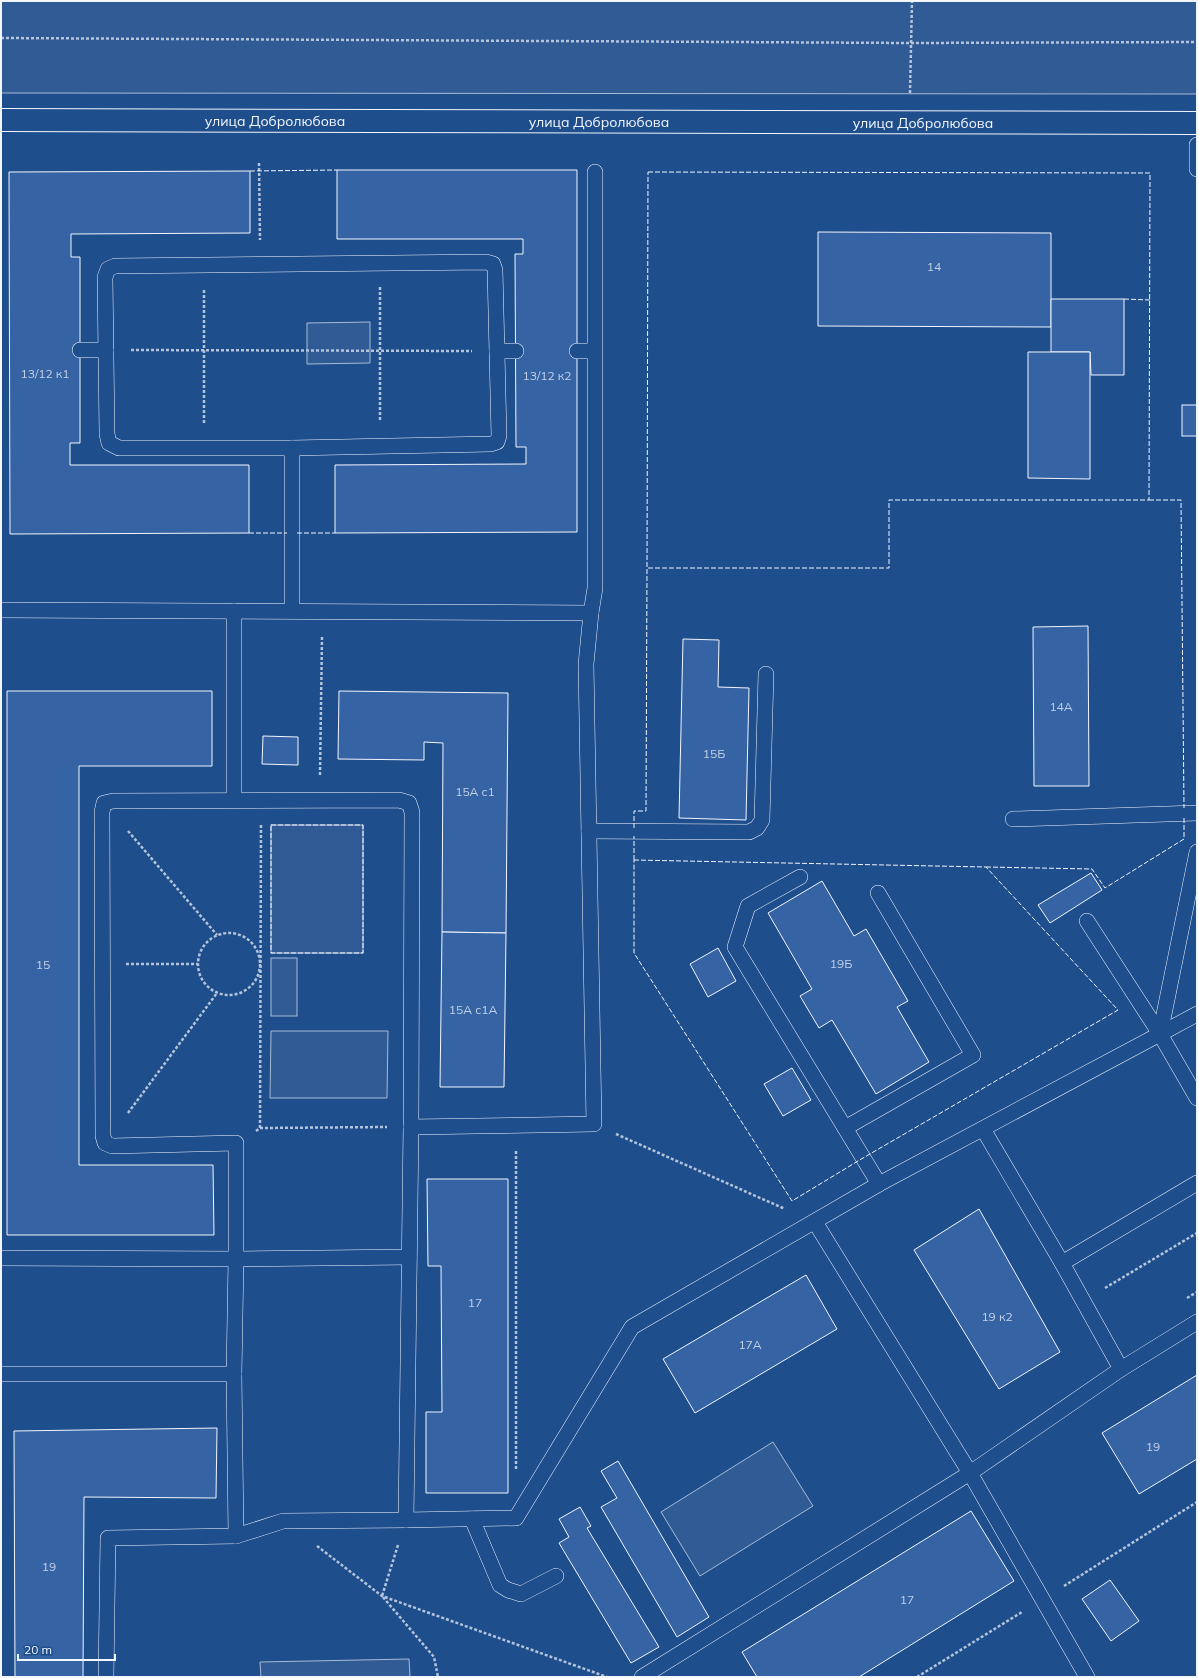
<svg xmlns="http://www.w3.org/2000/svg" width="1198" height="1678" font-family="Mulish,sans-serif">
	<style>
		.built { fill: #305b95; stroke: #a8bbd7 }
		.building { fill: #3563a3; stroke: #f2f6ff }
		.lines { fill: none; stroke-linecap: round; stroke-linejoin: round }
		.lane-casing { stroke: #f2f6ff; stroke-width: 16 }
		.secondary-casing { stroke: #f2f6ff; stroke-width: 24 }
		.path { stroke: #b3c4dc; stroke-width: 2.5; stroke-dasharray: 3 2; stroke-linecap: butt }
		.lane { stroke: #1f4e8c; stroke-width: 15 }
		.secondary { stroke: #1f4e8c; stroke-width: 22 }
		.fence { stroke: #f2f6ff; stroke-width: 1; stroke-dasharray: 5 2; stroke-linecap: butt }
		.labels { text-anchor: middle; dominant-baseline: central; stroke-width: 3; stroke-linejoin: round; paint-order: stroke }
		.number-label { font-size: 12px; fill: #c3d1e8 }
		.street-label { font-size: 14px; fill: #f2f6ff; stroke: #1f4e8c }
	</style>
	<rect width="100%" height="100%" fill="#1f4e8c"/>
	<g class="built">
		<polygon points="1,1 1197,1 1197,94 1,93"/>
		<polygon points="370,322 370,363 307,364 307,323"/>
		<rect x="271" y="825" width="92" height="128"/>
		<rect x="271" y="958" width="26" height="58"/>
		<polygon points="271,1031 388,1031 387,1098 270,1098"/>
		<polygon points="773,1442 813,1506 700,1576 661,1512"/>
		<polygon points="409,1659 410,1677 261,1677 260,1662"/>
	</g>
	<g class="building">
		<polygon points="337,170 577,170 577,532 335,533 335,465 526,464 526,447 516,447 515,254 523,254 523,239 337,239"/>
		<polygon points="250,171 250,233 71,234 71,257 80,257 80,443 70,443 70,465 249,465 249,533 10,534 9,172"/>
		<polygon points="818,232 1051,233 1051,327 818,326"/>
		<polygon points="1051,299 1124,299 1124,375 1091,375 1090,352 1051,352"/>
		<polygon points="1028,352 1090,352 1090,479 1028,478"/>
		<rect x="1182" y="405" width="15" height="31"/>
		<polygon points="1088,626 1089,786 1034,786 1033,627"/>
		<polygon points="683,639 719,640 718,687 749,688 746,820 679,818"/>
		<polygon points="7,691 212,691 212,766 79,766 79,1165 213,1165 214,1235 7,1235"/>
		<polygon points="339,691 508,693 506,933 442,932 443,743 424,742 424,760 338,759"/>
		<polygon points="263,736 298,737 298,765 262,764"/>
		<polygon points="1091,873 1102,890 1050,923 1038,905"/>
		<polygon points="822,881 854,936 866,929 908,1001 897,1007 929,1062 876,1094 832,1020 819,1028 800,996 812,989 768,913"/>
		<polygon points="442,932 506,933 504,1087 440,1087"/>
		<polygon points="718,948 736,981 708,997 690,964"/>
		<polygon points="792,1068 811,1100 783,1116 764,1084"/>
		<polygon points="427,1179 508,1179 508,1493 426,1493 426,1412 442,1412 441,1266 428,1266"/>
		<polygon points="979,1209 1060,1352 999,1389 914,1250"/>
		<polygon points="806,1275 837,1329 695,1413 663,1359"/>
		<polygon points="1197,1375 1197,1459 1139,1494 1102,1433"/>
		<polygon points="217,1428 216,1498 84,1497 83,1677 15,1677 14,1431"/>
		<polygon points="618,1461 709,1617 677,1637 601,1507 617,1498 601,1471"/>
		<polygon points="580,1507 591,1526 587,1528 659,1647 631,1663 559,1543 569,1537 559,1519"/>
		<polygon points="971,1511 1014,1581 859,1677 757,1677 742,1652"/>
		<polygon points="1110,1580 1139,1621 1111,1641 1082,1599"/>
	</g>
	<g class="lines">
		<g class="lane-casing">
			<g id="lane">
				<polyline points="1197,145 1197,169"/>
				<polygon points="486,262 493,264 495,270 499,436 497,442 491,444 292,448 119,448 109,443 107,434 105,277 108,269 115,266"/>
				<polyline points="80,350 106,350"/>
				<polyline points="497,351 516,351"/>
				<polyline points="577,351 594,351"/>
				<polyline points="292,448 292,611"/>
				<polyline points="1,610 591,613"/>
				<polyline points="234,611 234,800"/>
				<polyline points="1013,819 1197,813"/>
				<polyline points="589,831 749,832 757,828 762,820 766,674"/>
				<polyline points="800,877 748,906 735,947 879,1184"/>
				<polyline points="1087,921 1160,1034 1197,1098"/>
				<polyline points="1160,1034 1197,1014"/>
				<polyline points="411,1127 594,1124 586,664 591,613 595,588 595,172"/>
				<polyline points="845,1128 973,1055 878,893"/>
				<polyline points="983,1129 1062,1263 1121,1369"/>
				<polyline points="815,1222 970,1473 1087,1677"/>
				<polyline points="1,1258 236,1259 236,1143 112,1146 105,1143 103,1136 102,812 104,803 113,801 399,800 409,803 412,812 411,1127 406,1520 283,1521 236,1536"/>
				<polyline points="1062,1263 1197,1183"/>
				<polyline points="1,1374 234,1374 236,1536 108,1538 106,1677"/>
				<polyline points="234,1374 236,1259 409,1257"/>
				<polyline points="472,1519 500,1585 508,1590 521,1594 556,1576"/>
				<polyline points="406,1520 516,1518 632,1327 879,1184 1160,1034 1197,852"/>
				<polyline points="642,1677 970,1473 1121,1369 1197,1322"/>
			</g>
		</g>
		<g class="secondary-casing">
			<polyline id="secondary" points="1,120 1197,123"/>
		</g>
		<g class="path">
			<polyline points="1,38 911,43 1197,42"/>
			<polyline points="910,93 912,1"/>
			<polyline points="259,163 260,240"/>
			<polyline points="380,287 380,422"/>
			<polyline points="204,290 204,423"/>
			<polyline points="131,350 472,351"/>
			<polyline points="320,775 322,636"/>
			<polyline points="128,831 217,935"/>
			<circle cx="229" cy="964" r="31"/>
			<polyline points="126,964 198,964"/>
			<polyline points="128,1113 217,993"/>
			<polyline points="260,1128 387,1127"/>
			<polyline points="256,1131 260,1128 261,824"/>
			<polyline points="616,1134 785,1209"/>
			<polyline points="1105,1288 1197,1233"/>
			<polyline points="1187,1298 1197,1292"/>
			<polyline points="516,1469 516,1150"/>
			<polyline points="398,1545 382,1596 434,1657 438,1677"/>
			<polyline points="317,1546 382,1596 607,1677"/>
			<polyline points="1064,1586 1197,1502"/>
			<polyline points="917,1677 1022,1612"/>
		</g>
		<use href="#lane" class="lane"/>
		<use href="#secondary" class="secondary"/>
		<g class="fence">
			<polyline points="250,171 337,170"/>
			<polygon points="648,172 1150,173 1149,500 889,500 889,568 647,568"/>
			<polyline points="1124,299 1150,300"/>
			<polyline points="1149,500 1181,500 1184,808"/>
			<polyline points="249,533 287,533"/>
			<polyline points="297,533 335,533"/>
			<rect x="271" y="825" width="92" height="128"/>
			<polyline points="634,828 634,811 646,811 647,568"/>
			<polygon points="634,860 986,867 1118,1010 863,1158 792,1201 634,953"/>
			<polyline points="634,860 634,836"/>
			<polyline points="986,867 1092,869 1105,888 1184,839 1184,818"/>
		</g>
	</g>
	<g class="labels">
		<g class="number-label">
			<text x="934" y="266">14</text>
			<text x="45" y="373">13/12 к1</text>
			<text x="547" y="375">13/12 к2</text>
			<text x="1061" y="706">14А</text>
			<text x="714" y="753">15Б</text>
			<text x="475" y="791">15А с1</text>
			<text x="841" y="963">19Б</text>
			<text x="43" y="964">15</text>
			<text x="473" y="1009">15А с1А</text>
			<text x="475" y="1302">17</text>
			<text x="997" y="1316">19 к2</text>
			<text x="750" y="1344">17А</text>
			<text x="1153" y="1446">19</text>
			<text x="49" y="1566">19</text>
			<text x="907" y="1599">17</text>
		</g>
		<g class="street-label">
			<text x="275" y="121">улица Добролюбова</text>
			<text x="599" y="122">улица Добролюбова</text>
			<text x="923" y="123">улица Добролюбова</text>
		</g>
	</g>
	<rect width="1198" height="1678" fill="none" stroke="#f2f6ff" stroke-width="4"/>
	<path d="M18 1654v6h97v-6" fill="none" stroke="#f2f6ff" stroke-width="2"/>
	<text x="24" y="1654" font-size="12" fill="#f2f6ff" stroke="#1f4e8c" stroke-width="3" paint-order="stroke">20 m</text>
</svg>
